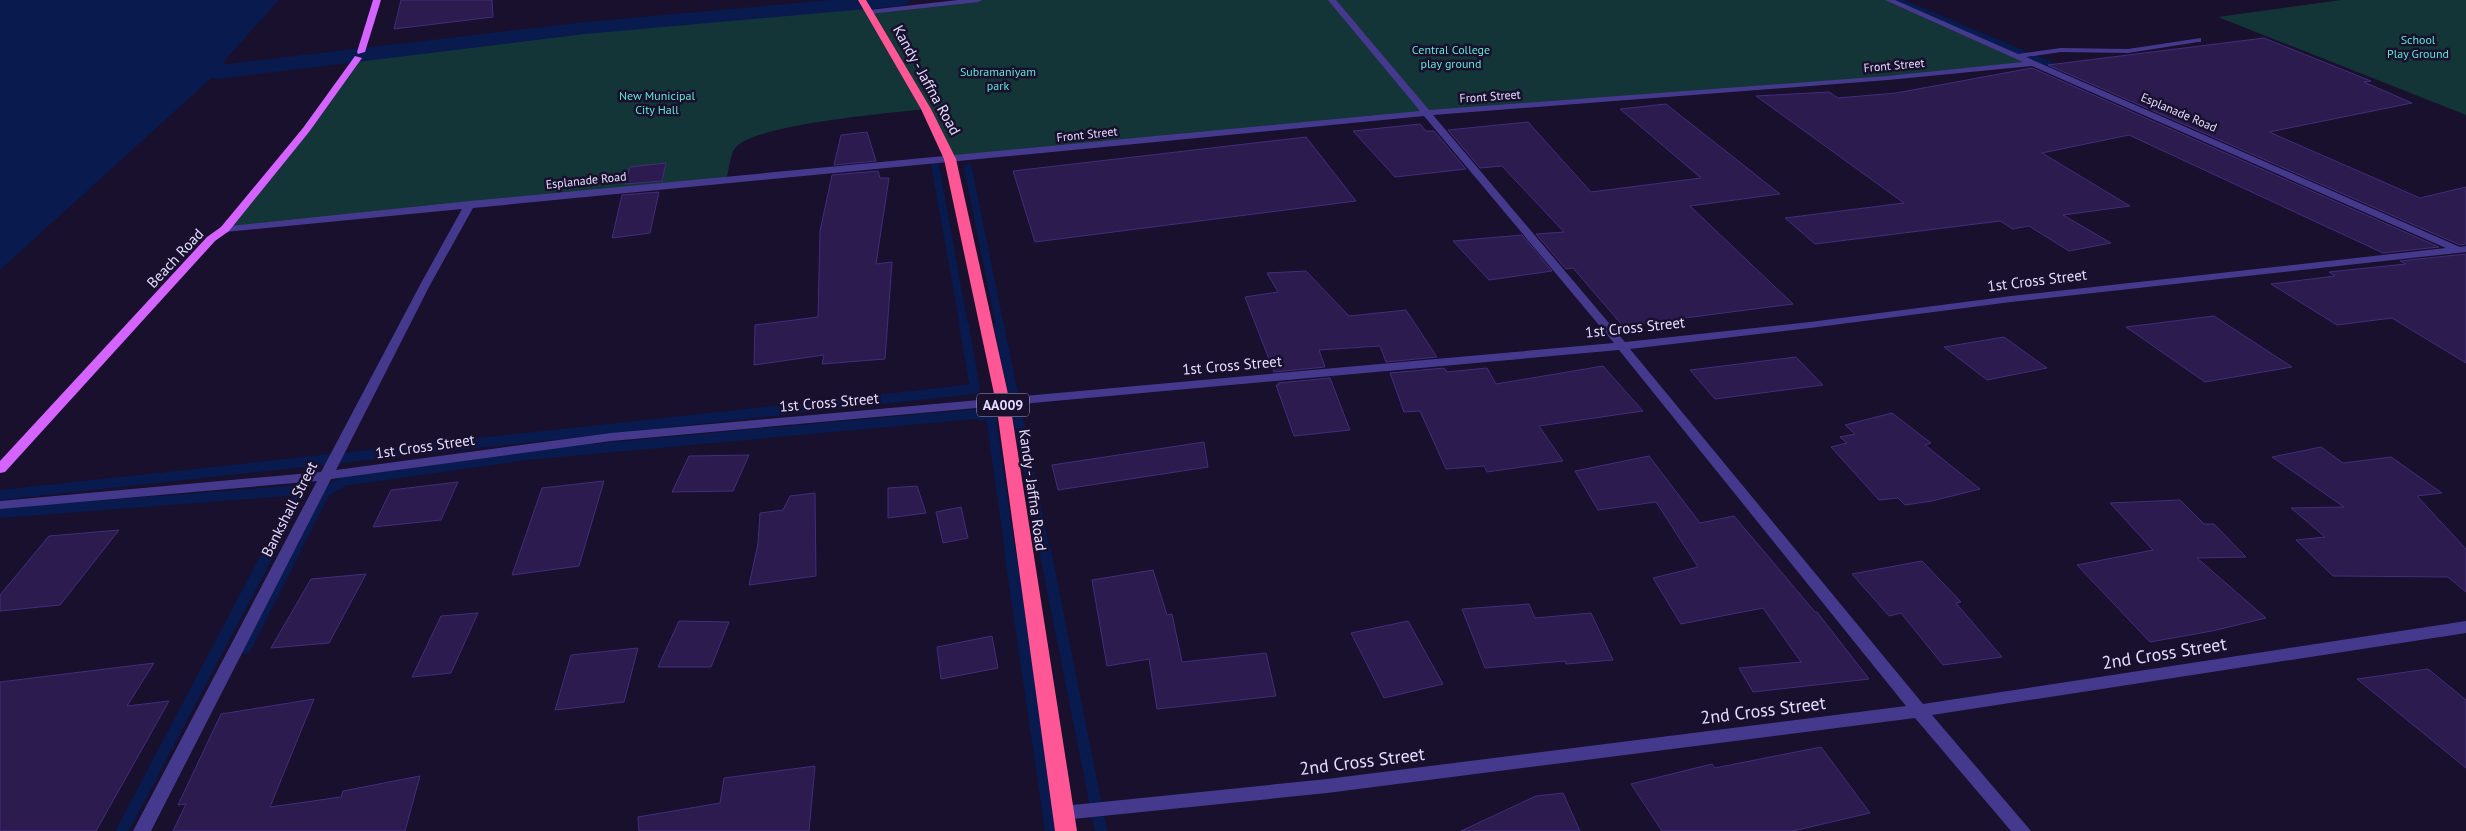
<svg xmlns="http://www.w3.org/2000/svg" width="2466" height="831" font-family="'PT Sans',sans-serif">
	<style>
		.green { fill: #133537 }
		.water { fill: #081a4e }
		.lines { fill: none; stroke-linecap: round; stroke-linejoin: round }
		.stream-far3 { stroke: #081a4e; stroke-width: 6 }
		.stream-far2 { stroke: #081a4e; stroke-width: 8 }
		.stream-far1 { stroke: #081a4e; stroke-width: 10 }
		.stream { stroke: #081a4e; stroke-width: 12 }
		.canal { fill: #081a4e; fill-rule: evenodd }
		.building { fill: #2b1b4f; stroke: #442c7c }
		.minor { fill: #45398e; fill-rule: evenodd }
		.major { fill: #d563ff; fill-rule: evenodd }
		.highway { fill: #ff5796; fill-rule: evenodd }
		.labels { text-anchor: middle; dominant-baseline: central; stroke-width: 5; stroke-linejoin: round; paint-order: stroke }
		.far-park-label { font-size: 12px; fill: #61e7d3; stroke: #18102d }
		.far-street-label { font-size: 12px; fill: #e4dcff; stroke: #18102d }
		.shield { fill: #18102d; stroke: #a79fc0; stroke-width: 1 }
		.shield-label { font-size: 14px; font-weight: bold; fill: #e4dcff }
		.street-label { font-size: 15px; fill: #e4dcff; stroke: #18102d }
		.near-street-label { font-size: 18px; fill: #e4dcff; stroke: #18102d }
	</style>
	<rect width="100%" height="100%" fill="#18102d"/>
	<g class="green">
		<path d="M856 0H862L870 12 978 0H1889L2033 63 1968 71 1426 113 950 159 926 109C890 113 758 124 736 147 730 153 729 171 726 180L225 229 363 49 692 13Z"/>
		<polygon points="2341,0 2466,0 2466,115 2218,17"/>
	</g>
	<polygon class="water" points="0,0 279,0 226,59 218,72 0,270"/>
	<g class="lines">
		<g class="stream-far3">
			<polyline points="847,0 853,5"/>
			<polyline points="1896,0 2061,69"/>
		</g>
		<g class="stream-far2">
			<polyline points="935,165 964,326"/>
			<polyline points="968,168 1000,326"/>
		</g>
		<g class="stream-far1">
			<polyline points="999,325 1045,551"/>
			<polyline points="0,495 975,389 964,325"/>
			<polyline points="0,513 301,490 269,551"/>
			<polyline points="295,551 325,492 344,481 527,455 976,414 991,417 1010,551"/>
		</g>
		<g class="stream">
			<polyline points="1010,550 1051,831"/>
			<polyline points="1045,550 1101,831"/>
			<polyline points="245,648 295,550"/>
			<polyline points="122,831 270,550"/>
		</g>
		<polygon class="canal" points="830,0 910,0 907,4 900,6 585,34 218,79 210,77 206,72 210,67 218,65 585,22"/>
	</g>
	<g class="building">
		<polygon points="401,0 492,0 493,17 394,29"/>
		<polygon points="2264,38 2371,81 2364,82 2412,103 2269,132 2420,198 2466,187 2466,244 2460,245 2048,65"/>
		<polygon points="2032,68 2439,247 2383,253 2129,135 2042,153 2130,206 2063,215 2111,243 2069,251 2029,226 2013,229 2000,221 1815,244 1785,218 1904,203 1756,96 1829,92 1838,98 1896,93"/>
		<polygon points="1666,104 1780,194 1690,206 1793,304 1623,326 1573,268 1566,269 1536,234 1564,232 1502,166 1480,168 1448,130 1528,122 1591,192 1701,178 1620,109"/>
		<polygon points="1420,124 1426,131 1434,131 1466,169 1395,177 1353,131"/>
		<polygon points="867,132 876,161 834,165 841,135"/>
		<polygon points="1306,137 1356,201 1035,242 1013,171"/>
		<polygon points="666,163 662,181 625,184 630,167"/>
		<polygon points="878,171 880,178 889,178 876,264 892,262 885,359 822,364 824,355 754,365 755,325 818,317 820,231 832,175"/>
		<polygon points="659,192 650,233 612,238 622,195"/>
		<polygon points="1522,235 1552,271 1489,280 1453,241"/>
		<polygon points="2466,254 2466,363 2392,318 2337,325 2271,284 2335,276 2329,272 2406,264 2400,261"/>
		<polygon points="1306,271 1349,316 1406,310 1437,357 1386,362 1380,346 1319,350 1325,367 1274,372 1245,297 1278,292 1267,273"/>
		<polygon points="2214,316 2292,367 2205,382 2126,327"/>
		<polygon points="2004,337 2047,368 1987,380 1944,347"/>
		<polygon points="1796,357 1823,385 1715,399 1690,370"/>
		<polygon points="1603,366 1643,411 1539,426 1563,461 1487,472 1484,466 1446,469 1420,411 1404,412 1390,373 1444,368 1447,372 1487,368 1496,384"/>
		<polygon points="1330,378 1350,430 1294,436 1276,385 1279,385 1278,383"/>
		<polygon points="1892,413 1931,443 1925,445 1980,489 1932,501 1905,505 1898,498 1879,500 1831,447 1847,443 1840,437 1855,434 1845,425"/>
		<polygon points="1204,442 1208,467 1058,490 1052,465"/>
		<polygon points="2321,447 2343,463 2391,457 2442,493 2417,496 2466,549 2466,592 2448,577 2333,576 2296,540 2325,537 2291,508 2344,507 2272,457"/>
		<polygon points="749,455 733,491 672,492 689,456"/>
		<polygon points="1649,456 1700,523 1734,516 1815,612 1817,612 1869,679 1753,692 1739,668 1801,662 1763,608 1681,624 1653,578 1698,567 1656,502 1598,510 1575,471"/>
		<polygon points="604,481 579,566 512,575 542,488"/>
		<polygon points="458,482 441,520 373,527 391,490"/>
		<polygon points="917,486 926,513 888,518 888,488"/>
		<polygon points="815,493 816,576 749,585 758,544 760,513 783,510 790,496"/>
		<polygon points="2180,500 2204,524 2214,524 2246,557 2197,558 2266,618 2212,631 2150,642 2077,565 2153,550 2110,503"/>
		<polygon points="961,507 968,538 943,543 936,512"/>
		<polygon points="119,530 60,605 0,611 0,595 49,536"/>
		<polygon points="1922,561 1961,602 1956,603 2002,657 1943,665 1901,613 1889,616 1852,574"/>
		<polygon points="1153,570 1167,615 1172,614 1182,662 1266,653 1276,696 1157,709 1149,659 1107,666 1092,580"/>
		<polygon points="366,574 329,643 271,648 311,579"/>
		<polygon points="1529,604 1535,618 1591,613 1613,660 1566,664 1565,661 1485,668 1462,609"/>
		<polygon points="478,613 451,673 412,677 441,616"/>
		<polygon points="679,621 729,622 711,667 658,667"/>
		<polygon points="1408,621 1443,684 1384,698 1351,633"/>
		<polygon points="992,636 998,668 941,679 937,647"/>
		<polygon points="638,648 624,702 555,710 571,655"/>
		<polygon points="154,663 127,706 169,701 96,831 0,831 0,682"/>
		<polygon points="2428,669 2466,700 2466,768 2357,679"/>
		<polygon points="314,699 270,807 341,797 343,791 420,776 405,831 173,831 186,804 178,805 221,714"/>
		<polygon points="1821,747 1870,813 1793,831 1662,831 1631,784 1712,764 1715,768"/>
		<polygon points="815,766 809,831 639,831 638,817 720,803 724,778"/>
		<polygon points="1563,793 1580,831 1461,831 1536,796"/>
	</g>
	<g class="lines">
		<g class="minor">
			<polygon points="958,0 982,0 978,2 869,14 865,12 869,10"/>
			<path d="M1328 0H1336L1429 110 1888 76 2023 62 1885 0H1895L2018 54 2061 48 2128 49 2201 38V42H2198L2128 53 2061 52 2026 57 2460 247 2466 246V252L2011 302 1810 328 1630 349 1923 704 2466 621V633L1932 715 2031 831H2011L1915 718 1327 793 1063 820 1057 818 1054 813 1057 808 1063 806 1327 779 1906 706 1619 350 611 441 331 479 151 831H133L317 481 0 509V501L321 472 420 285 462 209 225 232 220 229 221 227 470 201 1420 111ZM2032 66 2446 248 2011 296 1810 322 1625 342 1433 115 1888 80ZM1424 116 1614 343 611 433 336 470 430 285 473 208Z"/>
		</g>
		<g class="major">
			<polygon points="373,0 381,0 365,52 358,54 357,52"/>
			<polygon points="355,56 362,58 309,132 229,231 215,241 5,472 0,473 0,461 207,237 221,227 303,128"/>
		</g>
		<polygon class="highway" points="858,0 866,0 931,109 956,159 1010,403 1077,831 1055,831 996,403 944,159 921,109"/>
	</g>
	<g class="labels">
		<g class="far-park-label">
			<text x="2418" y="39">School<tspan x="2418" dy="14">Play Ground</tspan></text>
			<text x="1451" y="49">Central College<tspan x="1451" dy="14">play ground</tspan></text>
			<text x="998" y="71">Subramaniyam<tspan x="998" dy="14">park</tspan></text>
			<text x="657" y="95">New Municipal<tspan x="657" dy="14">City Hall</tspan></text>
		</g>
		<g class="far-street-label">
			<text transform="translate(1894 65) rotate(-5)">Front Street</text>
			<text transform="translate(1490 96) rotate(-4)">Front Street</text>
			<text transform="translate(2179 112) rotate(23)">Esplanade Road</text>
			<text transform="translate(1087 134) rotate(-6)">Front Street</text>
			<text transform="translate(586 180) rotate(-6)">Esplanade Road</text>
		</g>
		<rect class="shield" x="977" y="393.5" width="52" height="23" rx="4"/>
		<g class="shield-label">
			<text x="1003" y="405">AA009</text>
		</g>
		<g class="street-label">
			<text transform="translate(927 80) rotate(61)">Kandy - Jaffna Road</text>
			<text transform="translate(175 258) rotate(-47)">Beach Road</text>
			<text transform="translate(2037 280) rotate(-7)">1st Cross Street</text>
			<text transform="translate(1635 327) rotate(-6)">1st Cross Street</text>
			<text transform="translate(1232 365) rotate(-5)">1st Cross Street</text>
			<text transform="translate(829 402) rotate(-5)">1st Cross Street</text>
			<text transform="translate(425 446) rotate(-8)">1st Cross Street</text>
			<text transform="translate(1033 490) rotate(82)">Kandy - Jaffna Road</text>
			<text transform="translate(289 509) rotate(-63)">Bankshall Street</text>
		</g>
		<g class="near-street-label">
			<text transform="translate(2164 653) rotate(-9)">2nd Cross Street</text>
			<text transform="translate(1763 710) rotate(-7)">2nd Cross Street</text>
			<text transform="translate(1362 761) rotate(-7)">2nd Cross Street</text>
		</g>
	</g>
</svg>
